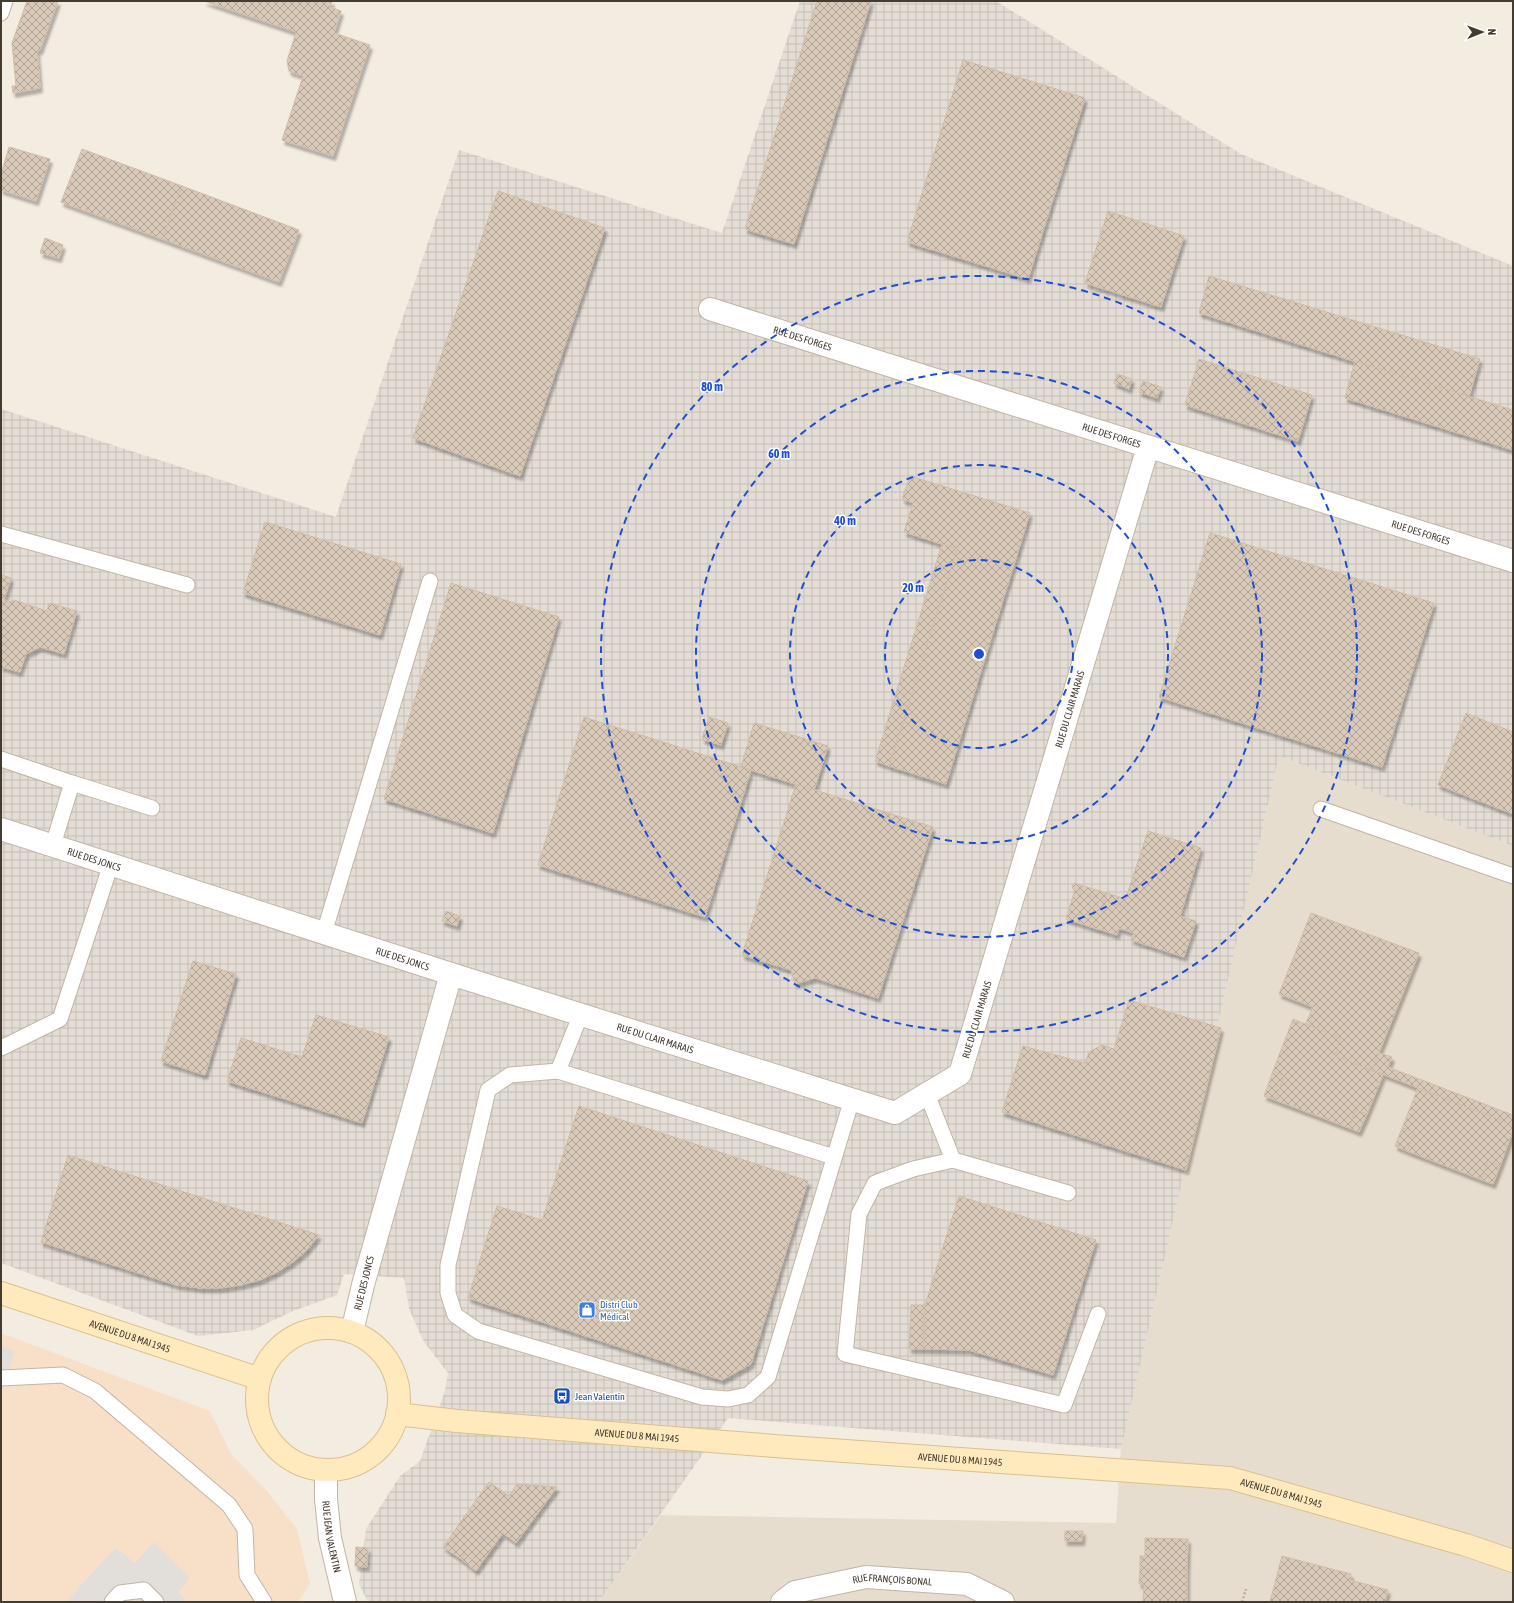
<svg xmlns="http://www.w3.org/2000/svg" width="1514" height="1603" font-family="'Asap Condensed',sans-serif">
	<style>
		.residential { fill: #e7ddce }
		.commercial { fill: #f8e0c8 }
		.industrial { fill: url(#industrial-grid) }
		.parking { fill: #e2deda }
		.building { fill: url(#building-cross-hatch); stroke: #d1bda7; filter: url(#shadow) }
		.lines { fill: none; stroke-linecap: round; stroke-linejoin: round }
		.service-casing { stroke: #c1b5a5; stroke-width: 17 }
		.minor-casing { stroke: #c1b5a5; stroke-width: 24 }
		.secondary-casing { stroke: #dbc08c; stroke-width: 24 }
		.path { stroke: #c2ad92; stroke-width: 2.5; stroke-dasharray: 2 2; stroke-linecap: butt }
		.service { stroke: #fff; stroke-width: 15 }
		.minor { stroke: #fff; stroke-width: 22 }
		.secondary { stroke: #ffeabe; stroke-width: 22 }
		.ring { fill: none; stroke: #1d4ed8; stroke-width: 2; stroke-dasharray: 7 5 }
		.labels { text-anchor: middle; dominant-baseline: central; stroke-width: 3; stroke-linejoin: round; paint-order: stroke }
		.street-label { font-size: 10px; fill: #443b31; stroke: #fff }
		.shop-label { font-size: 10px; fill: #366cbe; stroke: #fff; text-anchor: start }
		.transit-label { font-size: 10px; fill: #164399; stroke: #fff; text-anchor: start }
		.centre { fill: #1d4ed8; stroke: #fff; stroke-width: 2 }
		.ring-label { font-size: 12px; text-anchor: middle; font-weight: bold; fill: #1d4ed8; stroke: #fff; stroke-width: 3; stroke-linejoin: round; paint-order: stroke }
	</style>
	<defs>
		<pattern id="industrial-grid" width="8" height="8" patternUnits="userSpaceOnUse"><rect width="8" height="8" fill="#e4ddd6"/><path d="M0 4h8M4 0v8" fill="none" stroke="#c5bfb8"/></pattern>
		<pattern id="building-cross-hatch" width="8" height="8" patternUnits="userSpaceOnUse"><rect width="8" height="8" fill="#d8c9b8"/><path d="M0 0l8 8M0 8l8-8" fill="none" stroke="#b1a496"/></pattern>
		<filter id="shadow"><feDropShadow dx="2.5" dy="4.5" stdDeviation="1" flood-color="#0004"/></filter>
	</defs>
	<rect width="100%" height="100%" fill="#f3ece1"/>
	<polygon class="residential" points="1279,756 1513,846 1513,1602 599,1602 661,1515 1116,1523 1121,1449"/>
	<polygon class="commercial" points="1,1333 210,1411 231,1454 267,1491 297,1529 310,1584 298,1602 1,1602"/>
	<polygon class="industrial" points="800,1 996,1 1241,154 1513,266 1513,846 1279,756 1121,1449 728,1418 599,1602 368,1602 359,1584 366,1529 400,1476 420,1461 445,1391 448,1373 424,1342 409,1309 404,1278 344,1274 337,1295 293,1311 253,1330 198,1336 1,1263 1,409 336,517 459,150 722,233"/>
	<g class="parking">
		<polygon points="1,1346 15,1351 1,1393"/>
		<polygon points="154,1542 190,1578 178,1592 187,1602 66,1602 115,1548 135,1563"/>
	</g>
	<g class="building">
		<polygon points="27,1 58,1 40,50 37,50 40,88 13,93 12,86 16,86 12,43"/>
		<polygon points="204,1 332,1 330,7 341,11 334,33 370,45 333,156 282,140 303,76 289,71 287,61 296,32"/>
		<polygon points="817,1 871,1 794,244 745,229"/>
		<polygon points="963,60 1085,98 1028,279 907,242"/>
		<polygon points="9,147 50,159 36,201 1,190 1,174"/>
		<polygon points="82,149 182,186 162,239 61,202"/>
		<polygon points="182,186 299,230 279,282 162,239"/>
		<polygon points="498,191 605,228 520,476 413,438"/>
		<polygon points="1108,211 1184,236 1161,307 1085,283"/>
		<polygon points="45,238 63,245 59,258 40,253"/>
		<polygon points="1209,276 1480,359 1469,397 1199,313"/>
		<polygon points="1199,359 1312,395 1298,441 1185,405"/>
		<polygon points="1355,361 1513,410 1513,450 1345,398"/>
		<polygon points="1117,374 1132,379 1129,389 1114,383"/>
		<polygon points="1143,381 1161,387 1157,398 1139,392"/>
		<polygon points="910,476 1030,513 946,784 889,766 957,549 904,532 913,503 902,499"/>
		<polygon points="265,522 401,564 380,635 243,593"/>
		<polygon points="1210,533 1434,603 1382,767 1159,697"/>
		<polygon points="942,544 957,549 889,766 875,761"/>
		<polygon points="1,575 11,578 4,600 13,602 14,600 47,611 49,603 77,611 64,654 40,647 26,654 20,672 1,667"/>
		<polygon points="451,583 559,617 493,833 384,799"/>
		<polygon points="1466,713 1513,732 1513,814 1438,785"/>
		<polygon points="584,717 751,770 705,917 538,865"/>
		<polygon points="709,717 728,723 721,745 702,739"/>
		<polygon points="754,723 828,746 814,790 741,767"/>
		<polygon points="796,784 933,827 878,998 815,978 795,984 791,970 742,955"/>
		<polygon points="1148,831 1201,848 1180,916 1196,921 1184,957 1131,940 1133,933 1119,928 1117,935 1066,919 1075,890 1123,907"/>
		<polygon points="1074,883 1126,899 1123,907 1075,890 1073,889 1072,886"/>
		<polygon points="446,911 460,916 457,926 442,921"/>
		<polygon points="1311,913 1419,953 1372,1070 1335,1056 1340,1038 1305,1025 1313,1007 1279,994"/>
		<polygon points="193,961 236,974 205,1075 161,1061"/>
		<polygon points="1129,1000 1221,1028 1186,1170 1002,1112 1023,1046 1085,1063 1089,1052 1102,1045 1114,1049"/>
		<polygon points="316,1015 389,1037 362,1123 227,1081 241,1038 302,1057"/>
		<polygon points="1293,1019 1340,1038 1335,1056 1383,1075 1367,1114 1356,1110 1349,1128 1275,1100 1284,1076 1273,1071"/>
		<polygon points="1379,1053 1392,1057 1388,1067 1513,1115 1513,1125 1372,1070"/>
		<polygon points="1273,1071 1284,1076 1275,1100 1264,1096"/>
		<polygon points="1418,1088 1513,1125 1513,1131 1500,1166 1488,1161 1482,1180 1407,1151 1414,1132 1402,1128"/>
		<polygon points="579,1106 808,1181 751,1364 722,1380 468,1298 497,1206 542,1220"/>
		<polygon points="1356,1110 1367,1114 1359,1132 1349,1128"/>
		<polygon points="1402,1128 1414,1132 1407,1151 1395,1146"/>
		<polygon points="68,1155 319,1235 307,1250 293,1262 277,1272 260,1280 241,1285 220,1288 200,1288 176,1285 41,1242"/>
		<polygon points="1488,1161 1500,1166 1493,1184 1482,1180"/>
		<polygon points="959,1196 1096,1240 1053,1375 969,1350 923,1349 925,1305"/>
		<polygon points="911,1305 925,1305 923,1349 909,1349"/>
		<polygon points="489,1482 509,1496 517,1484 557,1487 516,1543 503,1533 480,1565 464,1554 461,1559 443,1547"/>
		<polygon points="1065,1531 1083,1531 1082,1541 1065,1541"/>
		<polygon points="1145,1538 1188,1539 1187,1571 1140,1569 1140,1556 1145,1556"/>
		<polygon points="356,1547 368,1548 367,1567 355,1566"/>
		<polygon points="464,1554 480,1565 476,1571 461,1559"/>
		<polygon points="1282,1556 1351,1574 1350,1580 1388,1590 1385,1602 1270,1602"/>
		<polygon points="1140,1569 1187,1571 1187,1602 1143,1602 1144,1584 1139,1584"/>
	</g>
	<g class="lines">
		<g class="service-casing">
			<g id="service">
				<polyline points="1,13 5,1"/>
				<polyline points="1,534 187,585"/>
				<polyline points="1,759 72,783 53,845"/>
				<polyline points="72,783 152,808"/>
				<polyline points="1321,809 1513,876"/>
				<polyline points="324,933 430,581"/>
				<polyline points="1,1048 60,1019 111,864"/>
				<polyline points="558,1071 581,1014"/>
				<polyline points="927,1094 953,1160 1068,1193"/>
				<polyline points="834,1157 558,1071 510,1075 488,1090 448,1265 448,1293 455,1315 478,1331 702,1397 728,1399 748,1395 768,1377 852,1099"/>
				<polyline points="953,1160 913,1169 875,1183 859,1214 845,1354 1064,1405 1098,1314"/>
				<polyline points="1,1378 63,1375 95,1391 229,1505 245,1529 247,1575 264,1602"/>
				<polyline points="112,1602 120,1593 144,1590 156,1602"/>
			</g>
		</g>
		<g class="minor-casing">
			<g id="minor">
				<path id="s1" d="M710 309 1513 561"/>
				<path id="s2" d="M1 829 451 974 363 1285 352 1332"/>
				<path id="s3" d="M451 974 895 1113 960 1074 1148 447"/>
				<path id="s4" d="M326 1470V1499L330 1538 345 1602"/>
				<path id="s5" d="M782 1602 795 1592 866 1577 967 1584 1003 1602"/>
			</g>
		</g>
		<g class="secondary-casing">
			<g id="secondary">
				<path id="s6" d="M1 1293 260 1379"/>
				<circle cx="328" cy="1399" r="71"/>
				<path id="s7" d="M397 1414 457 1421 788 1447 1230 1478 1466 1545 1513 1561"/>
			</g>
		</g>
		<polyline class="path" points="1242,1602 1246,1589"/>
		<use href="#service" class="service"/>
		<use href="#minor" class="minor"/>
		<use href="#secondary" class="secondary"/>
	</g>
	<g class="ring">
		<circle cx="979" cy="654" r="94"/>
		<circle cx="979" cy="654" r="189"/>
		<circle cx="979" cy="654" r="283"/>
		<circle cx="979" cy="654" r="378"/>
	</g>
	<defs>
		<g id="shop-square" transform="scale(0.9)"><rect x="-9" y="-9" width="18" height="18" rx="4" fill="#3f7fe0" stroke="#fff"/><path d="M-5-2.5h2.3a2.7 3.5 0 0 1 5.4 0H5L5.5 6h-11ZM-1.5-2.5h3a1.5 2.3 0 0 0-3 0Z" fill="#fff"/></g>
		<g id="bus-square" transform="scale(0.9)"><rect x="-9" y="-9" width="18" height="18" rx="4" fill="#1a4fb4" stroke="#fff"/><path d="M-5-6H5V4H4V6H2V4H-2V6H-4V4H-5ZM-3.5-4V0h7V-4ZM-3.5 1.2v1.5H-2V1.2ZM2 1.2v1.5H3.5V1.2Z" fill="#fff"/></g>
	</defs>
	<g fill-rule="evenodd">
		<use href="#shop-square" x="587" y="1310"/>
		<use href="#bus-square" x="562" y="1396"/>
	</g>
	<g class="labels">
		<g class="street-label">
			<text stroke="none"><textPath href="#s1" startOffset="97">RUE DES FORGES</textPath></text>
			<text stroke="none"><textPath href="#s1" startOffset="421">RUE DES FORGES</textPath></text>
			<text stroke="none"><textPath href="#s1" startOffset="745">RUE DES FORGES</textPath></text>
			<text stroke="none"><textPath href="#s3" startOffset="922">RUE DU CLAIR MARAIS</textPath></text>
			<text stroke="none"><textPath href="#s2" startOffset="98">RUE DES JONCS</textPath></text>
			<text stroke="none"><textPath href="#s2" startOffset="422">RUE DES JONCS</textPath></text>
			<text stroke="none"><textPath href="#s3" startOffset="598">RUE DU CLAIR MARAIS</textPath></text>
			<text stroke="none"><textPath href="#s3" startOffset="214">RUE DU CLAIR MARAIS</textPath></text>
			<text transform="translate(364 1283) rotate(-76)">RUE DES JONCS</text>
			<text stroke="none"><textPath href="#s6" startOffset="136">AVENUE DU 8 MAI 1945</textPath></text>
			<text stroke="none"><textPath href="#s7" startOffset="241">AVENUE DU 8 MAI 1945</textPath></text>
			<text stroke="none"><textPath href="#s7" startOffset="565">AVENUE DU 8 MAI 1945</textPath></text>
			<text stroke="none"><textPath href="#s7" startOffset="889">AVENUE DU 8 MAI 1945</textPath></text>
			<text stroke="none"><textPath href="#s4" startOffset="67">RUE JEAN VALENTIN</textPath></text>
			<text stroke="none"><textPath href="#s5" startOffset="115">RUE FRANÇOIS BONAL</textPath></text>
		</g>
		<g class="shop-label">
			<text x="600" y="1304">Distri Club<tspan x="600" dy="12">Médical</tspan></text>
		</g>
		<g class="transit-label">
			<text x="575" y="1396">Jean Valentin</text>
		</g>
	</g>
	<circle cx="979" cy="654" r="6" class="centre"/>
	<g class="ring-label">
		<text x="712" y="391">80 m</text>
		<text x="779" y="458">60 m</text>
		<text x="845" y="525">40 m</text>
		<text x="913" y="592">20 m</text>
	</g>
	<rect width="1514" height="1603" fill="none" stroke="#443b31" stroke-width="4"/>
	<g transform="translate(1482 32) rotate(89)" stroke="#ffffff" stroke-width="3" paint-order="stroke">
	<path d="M0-3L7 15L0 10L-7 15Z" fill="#443b31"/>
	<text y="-6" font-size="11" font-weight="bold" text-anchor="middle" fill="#443b31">N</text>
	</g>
</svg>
